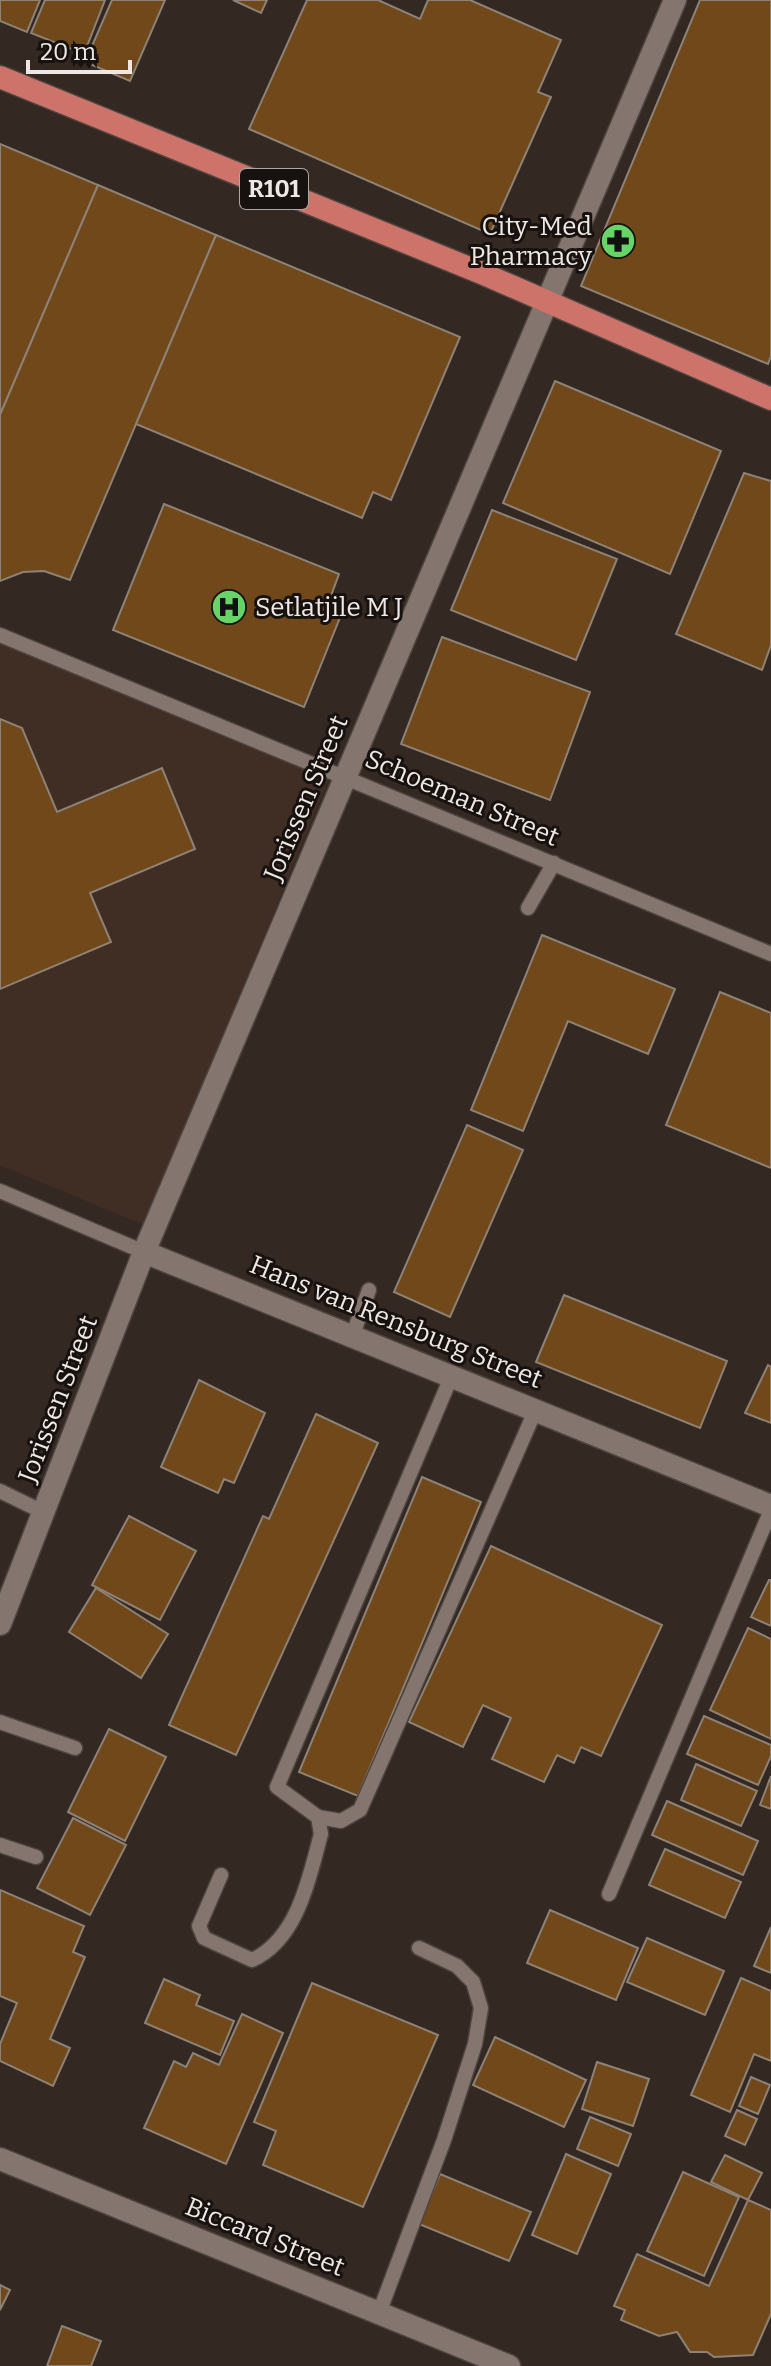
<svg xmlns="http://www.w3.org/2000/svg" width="771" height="2366" font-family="Bitter,serif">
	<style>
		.built { fill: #402e25 }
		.building { fill: #704819; stroke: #8d8277; stroke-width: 2 }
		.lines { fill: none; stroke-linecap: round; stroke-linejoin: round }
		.service-casing { stroke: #4e443f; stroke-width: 17 }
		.minor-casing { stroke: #4e443f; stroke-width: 25 }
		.primary-casing { stroke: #4e443f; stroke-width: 25 }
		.service { stroke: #84756f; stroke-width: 14 }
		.minor { stroke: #84756f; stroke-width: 22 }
		.primary { stroke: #cd736a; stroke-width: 22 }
		.labels { text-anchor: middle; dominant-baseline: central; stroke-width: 6; stroke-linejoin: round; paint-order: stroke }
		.shield { fill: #17120f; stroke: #aea7a3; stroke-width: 2 }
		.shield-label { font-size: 24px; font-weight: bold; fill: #efe7e3 }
		.poi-label { font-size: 26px; fill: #efe7e3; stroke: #17120f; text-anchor: end }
		.street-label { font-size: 26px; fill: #efe7e3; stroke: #17120f }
	</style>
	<rect width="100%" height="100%" fill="#342822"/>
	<polygon class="built" points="0,636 329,779 144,1225 0,1165"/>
	<g class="building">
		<polygon points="0,0 40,0 27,32 0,21"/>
		<polygon points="45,0 105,0 84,54 31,33"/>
		<polygon points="112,0 165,0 130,81 85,62"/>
		<polygon points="233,0 267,0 261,13"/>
		<polygon points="307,0 378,0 420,19 428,0 470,0 561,40 538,92 551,97 490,234 249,129"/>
		<polygon points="700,0 771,0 771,356 768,364 581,286"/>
		<polygon points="0,144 98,185 0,415"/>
		<polygon points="98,185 216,235 70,580 44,571 23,572 0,581 0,415"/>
		<polygon points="216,235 460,337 391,500 373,492 362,518 136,424"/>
		<polygon points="555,381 721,451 670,574 503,503"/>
		<polygon points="744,473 771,481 771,645 762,670 676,634"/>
		<polygon points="164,504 339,574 328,604 343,610 304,707 113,630"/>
		<polygon points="492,510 617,559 576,660 451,610"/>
		<polygon points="442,637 590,692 550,800 401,744"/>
		<polygon points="0,719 22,728 57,812 162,768 195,849 90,893 111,942 0,989"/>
		<polygon points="542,935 675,989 648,1054 568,1021 523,1131 471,1110"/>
		<polygon points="720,992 771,1013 771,1168 666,1125"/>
		<polygon points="467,1125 523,1150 450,1317 394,1292"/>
		<polygon points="564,1295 727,1361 700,1428 536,1362"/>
		<polygon points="768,1365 771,1367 771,1423 745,1413"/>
		<polygon points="199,1380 265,1413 234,1483 224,1479 218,1493 161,1467"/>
		<polygon points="316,1414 378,1443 236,1755 169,1725 263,1516 269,1519"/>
		<polygon points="422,1477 481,1502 358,1796 299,1772"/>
		<polygon points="129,1516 196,1551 160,1620 92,1585"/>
		<polygon points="491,1546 662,1625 601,1756 581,1747 574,1763 557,1755 544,1782 492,1759 511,1718 483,1705 463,1747 409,1722"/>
		<polygon points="769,1580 771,1580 771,1626 751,1617"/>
		<polygon points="96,1588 168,1634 141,1678 69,1632"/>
		<polygon points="748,1628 771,1639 771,1739 710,1710"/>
		<polygon points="704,1716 771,1745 771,1756 758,1785 687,1754"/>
		<polygon points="109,1729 166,1757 125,1841 68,1812"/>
		<polygon points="696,1764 757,1791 741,1826 681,1800"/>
		<polygon points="771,1776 771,1809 760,1805"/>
		<polygon points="667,1801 758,1841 743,1875 652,1835"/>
		<polygon points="73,1818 126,1845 90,1915 37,1888"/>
		<polygon points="665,1849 741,1882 725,1918 649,1885"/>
		<polygon points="0,1890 84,1926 73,1952 85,1957 50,2039 70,2048 53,2086 0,2061 0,2044 17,2003 0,1996"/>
		<polygon points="550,1910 638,1948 616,2000 527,1963"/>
		<polygon points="771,1927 771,1973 754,1966"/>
		<polygon points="647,1938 724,1971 705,2015 627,1982"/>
		<polygon points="741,1978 771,1991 771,2061 754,2054 730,2112 691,2095"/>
		<polygon points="164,1979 200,1995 196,2005 234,2021 220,2055 145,2023"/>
		<polygon points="312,1983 438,2035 363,2207 263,2165 276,2131 254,2122"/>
		<polygon points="242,2014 283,2033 226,2164 144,2128 174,2061 186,2067 193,2053 219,2065"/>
		<polygon points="495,2037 586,2080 564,2127 473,2085"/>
		<polygon points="597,2062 649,2079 633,2126 582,2109"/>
		<polygon points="751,2077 770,2085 758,2114 739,2106"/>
		<polygon points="737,2110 757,2119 745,2145 725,2136"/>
		<polygon points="590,2117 631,2134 618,2166 577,2149"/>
		<polygon points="566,2154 611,2174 577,2254 532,2235"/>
		<polygon points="725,2155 762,2173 748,2200 711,2182"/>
		<polygon points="683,2172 739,2197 704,2276 647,2251"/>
		<polygon points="440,2174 531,2212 509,2261 419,2224"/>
		<polygon points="748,2200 771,2210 771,2314 753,2355 714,2357 707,2352 690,2352 677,2332 659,2336 621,2320 625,2310 614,2306 637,2254 709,2286"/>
		<polygon points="0,2285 10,2290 0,2310"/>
		<polygon points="62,2326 101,2341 91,2366 47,2366"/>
	</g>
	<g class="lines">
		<g class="service-casing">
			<g id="service">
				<polyline points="0,635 771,954"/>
				<polyline points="528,908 554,863"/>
				<polyline points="0,1191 144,1252"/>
				<polyline points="353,1334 369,1290"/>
				<polyline points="0,1491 45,1513"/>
				<polyline points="0,1722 75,1748"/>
				<polyline points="318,1817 341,1821 360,1810 536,1409"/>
				<polyline points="0,1845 36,1857"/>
				<path d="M221 1875 199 1926 204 1938 252 1960C298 1939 309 1878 321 1834L318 1817 277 1787 452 1375"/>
				<polyline points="609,1894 771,1510"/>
				<polyline points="379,2313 444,2140 475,2044 481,2008 473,1982 457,1966 419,1948"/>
			</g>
		</g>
		<g class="minor-casing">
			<g id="minor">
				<polyline points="144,1252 771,1506"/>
				<polyline points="0,1624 144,1252 675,0"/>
				<polyline points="0,2159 509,2366"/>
			</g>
		</g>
		<g class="primary-casing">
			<polyline id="primary" points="0,77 479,272 771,399"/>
		</g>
		<use href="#service" class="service"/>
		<use href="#minor" class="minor"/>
		<use href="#primary" class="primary"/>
	</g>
	<defs>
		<g id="pharmacy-disc" transform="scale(1.8)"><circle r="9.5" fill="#66d466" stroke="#17120f"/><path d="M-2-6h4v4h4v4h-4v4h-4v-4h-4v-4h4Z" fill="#111"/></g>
		<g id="hospital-disc" transform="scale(1.8)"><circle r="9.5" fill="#66d466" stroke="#17120f"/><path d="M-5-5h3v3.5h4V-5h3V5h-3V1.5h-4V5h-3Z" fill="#111"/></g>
	</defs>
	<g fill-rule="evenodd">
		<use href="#pharmacy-disc" x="618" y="241"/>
		<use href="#hospital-disc" x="229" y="607"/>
	</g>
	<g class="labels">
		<rect class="shield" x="240" y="169" width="68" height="40" rx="6"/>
		<g class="shield-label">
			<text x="274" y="189">R101</text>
		</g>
		<g class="poi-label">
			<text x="592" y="226">City-Med<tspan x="592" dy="30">Pharmacy</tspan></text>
			<text x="255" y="607" text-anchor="start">Setlatjile M J</text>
		</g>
		<g class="street-label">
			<text transform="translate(306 798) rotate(-67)">Jorissen Street</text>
			<text transform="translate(462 798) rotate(23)">Schoeman Street</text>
			<text transform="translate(396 1322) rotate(22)">Hans van Rensburg Street</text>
			<text transform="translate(58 1399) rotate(-69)">Jorissen Street</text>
			<text transform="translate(265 2237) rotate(22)">Biccard Street</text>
		</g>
	</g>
	<path d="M28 60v12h102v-12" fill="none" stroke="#efe7e3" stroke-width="4"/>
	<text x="40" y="60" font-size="24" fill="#efe7e3" stroke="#17120f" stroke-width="6" paint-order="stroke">20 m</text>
</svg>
